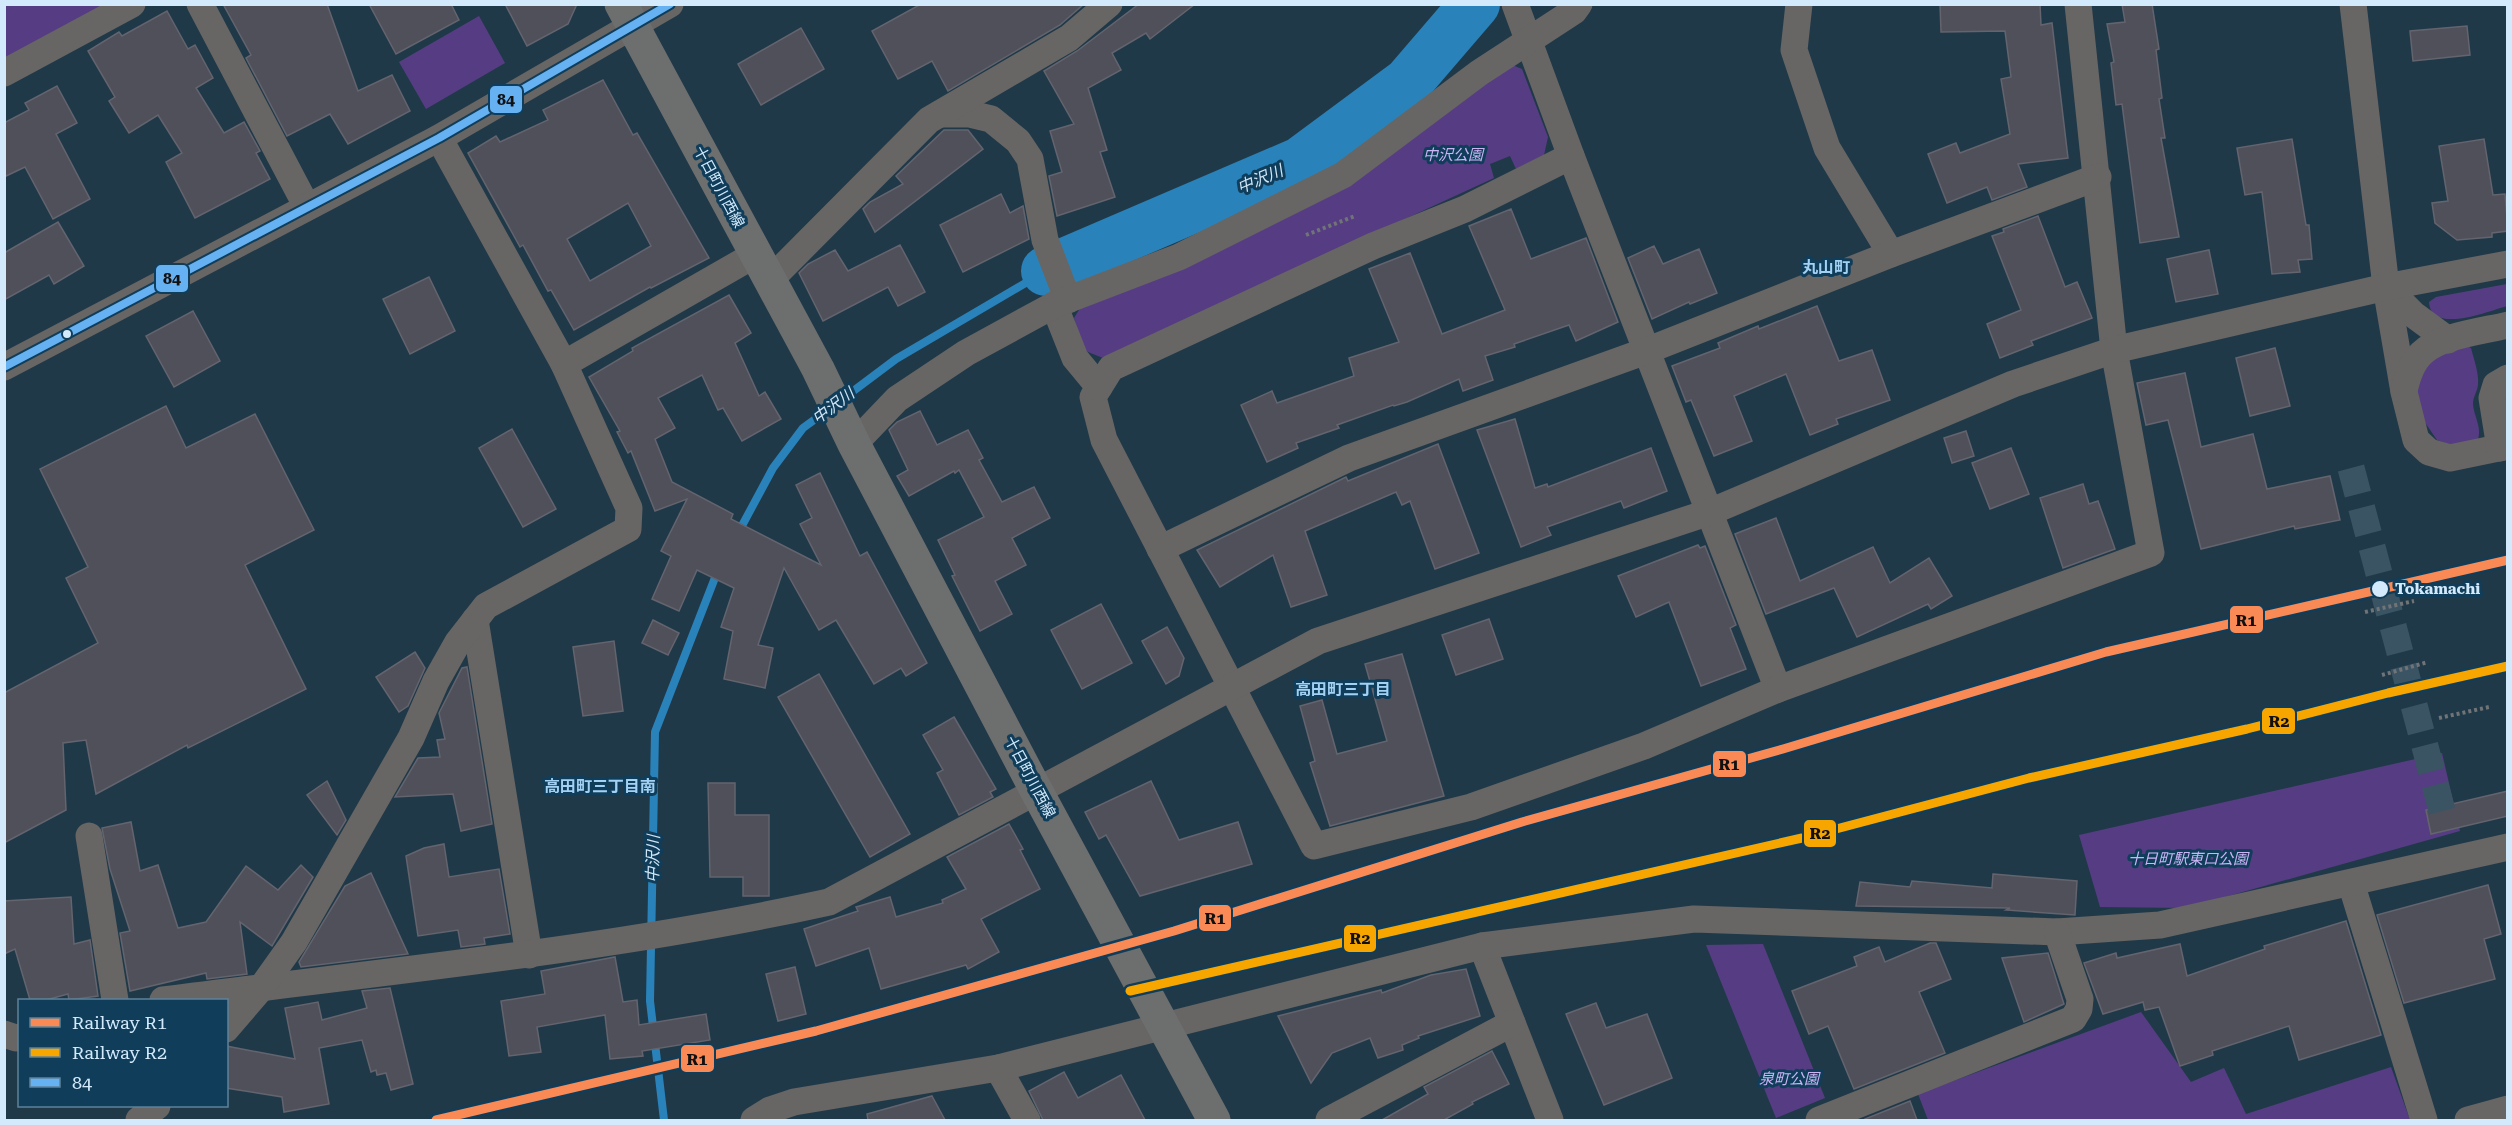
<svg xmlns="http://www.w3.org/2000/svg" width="2512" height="1125" font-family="'Roboto Serif','Noto Sans JP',serif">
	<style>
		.green { fill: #563d83 }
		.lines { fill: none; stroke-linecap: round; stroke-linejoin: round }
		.stream { stroke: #2983ba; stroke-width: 8 }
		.river { stroke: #2983ba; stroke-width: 50 }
		.building { fill: #4f505a; stroke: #63646e; stroke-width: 1.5; fill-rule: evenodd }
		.minor-tunnel { stroke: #3b5464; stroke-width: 27; stroke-dasharray: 27 14; stroke-linecap: butt }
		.path { stroke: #707477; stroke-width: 4; stroke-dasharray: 3 3; stroke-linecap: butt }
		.minor { stroke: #676664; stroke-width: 27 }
		.major { stroke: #6d6e6e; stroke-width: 33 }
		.rail-casing { stroke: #6c7174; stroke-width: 7 }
		.rail { stroke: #0f3d5a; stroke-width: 4.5; stroke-dasharray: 14; stroke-linecap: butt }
		.bus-1-casing { stroke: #0f3d5a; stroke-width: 12 }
		.bus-1 { stroke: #66b1f2; stroke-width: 8 }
		.rail-1-casing { stroke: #0f3d5a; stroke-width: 14 }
		.rail-2-casing { stroke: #0f3d5a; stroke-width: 14 }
		.rail-1 { stroke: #f98a56; stroke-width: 9 }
		.rail-2 { stroke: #f7a600; stroke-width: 9 }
		.bus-dot { fill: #d3eafc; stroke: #0f3d5a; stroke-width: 2 }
		.labels { text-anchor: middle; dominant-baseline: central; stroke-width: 6; stroke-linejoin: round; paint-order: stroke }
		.park-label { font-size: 15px; font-style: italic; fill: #ccb4f5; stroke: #0f3d5a }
		.street-label { font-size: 15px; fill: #d3eafc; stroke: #0f3d5a }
		.stop-label { font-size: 15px; font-weight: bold; fill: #d3eafc; stroke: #0f3d5a; text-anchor: start }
		.water-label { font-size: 16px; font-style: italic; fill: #d2e6f6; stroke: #0f3d5a }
		.neighbourhood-label { font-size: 16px; font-weight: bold; fill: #a2d1f4; stroke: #0f3d5a }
		.line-badge { stroke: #0f3d5a; stroke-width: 2 }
		.pale-badge-label { font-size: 16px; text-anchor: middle; font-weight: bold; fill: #111 }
	</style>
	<rect width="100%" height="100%" fill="#203949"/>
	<g class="green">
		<polygon points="5,5 111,5 5,63"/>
		<polygon points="479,16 505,63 426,109 399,62"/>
		<polygon points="1510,64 1522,69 1548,137 1544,155 1516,169 1510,156 1490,164 1494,178 1103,358 1083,350 1074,318 1082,305 1188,265"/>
		<path d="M2507 284V306C2489 311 2431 335 2429 302L2436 297Z"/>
		<path d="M2465 345 2471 348C2474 360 2479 373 2478 385 2477 392 2473 397 2473 404 2474 417 2482 426 2478 440L2451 445 2437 440 2424 421 2415 387 2426 360Z"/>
		<polygon points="2442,753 2460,831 2186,908 2100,907 2079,835"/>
		<polygon points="1763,944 1825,1098 1776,1118 1706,945"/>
		<polygon points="2141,1012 2191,1082 2224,1068 2246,1114 2391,1067 2410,1120 1928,1120 1918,1094"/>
	</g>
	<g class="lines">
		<g class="stream">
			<polyline points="840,401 896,359 1046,271"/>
			<polyline points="737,535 773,468 803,428 829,409"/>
			<polyline points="664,1120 650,1001 655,732 718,570"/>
		</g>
		<polyline class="river" points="1046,271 1300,162 1408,82 1475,4"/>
	</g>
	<g class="building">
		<polygon points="223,4 327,4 358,91 392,75 410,111 348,144 330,114 287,136 246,58 251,55"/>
		<polygon points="369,4 451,4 459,20 396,54"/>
		<polygon points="505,4 577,4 568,24 527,46"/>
		<polygon points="921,4 1084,4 1060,25 948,91 932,61 898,79 872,31"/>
		<polygon points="1139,4 1195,4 1150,39 1146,33 1112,53 1121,70 1088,88 1107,150 1100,152 1115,197 1057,216 1049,176 1062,172 1050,131 1074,124 1044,71 1077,51"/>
		<polygon points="1940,4 2040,4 2041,25 2052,23 2068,158 2018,164 2027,187 1992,200 1987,187 1947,203 1928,154 1956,143 1960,153 2010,134 2001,79 2011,77 2005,31 1941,32"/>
		<polygon points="2122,4 2152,4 2159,49 2156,50 2162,98 2159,99 2165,138 2161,138 2179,237 2140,243 2122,104 2116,105 2111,63 2114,62 2107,24 2125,22"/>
		<polygon points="167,11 188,49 195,45 213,78 196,88 224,133 244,122 260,151 256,153 270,179 195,218 166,162 182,153 158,115 129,133 109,101 115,97 88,51 119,32 122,36"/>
		<polygon points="2467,26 2470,55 2413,61 2410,31"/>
		<polygon points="801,28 824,69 761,105 738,64"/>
		<path d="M603 80 633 135 637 133 709 258 651 288 650 287 574 330 551 290 548 291 523 245 520 247 468 153 496 136 500 142 548 120 543 110ZM628 203 651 246 590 281 567 239Z"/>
		<polygon points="57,86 77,123 56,134 90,199 53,219 25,167 4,177 4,123 29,110 25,103"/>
		<polygon points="944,130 968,130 983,149 875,232 863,209 870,202 903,184 896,176"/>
		<polygon points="2292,139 2306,225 2309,225 2312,259 2298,260 2300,272 2272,274 2262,192 2245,195 2237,148"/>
		<polygon points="2484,139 2493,195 2505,194 2508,231 2492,233 2492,237 2457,240 2435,223 2432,203 2448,201 2439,146"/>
		<polygon points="1001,194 1010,213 1023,206 1029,239 963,272 940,225"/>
		<polygon points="1511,209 1531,259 1586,238 1618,322 1576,341 1569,325 1514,344 1515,347 1485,356 1493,380 1463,391 1459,379 1407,402 1394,406 1393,405 1337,425 1339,428 1296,443 1298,448 1267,462 1241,405 1272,391 1277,403 1354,376 1349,358 1399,342 1369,269 1410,253 1442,334 1505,310 1469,226"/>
		<polygon points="2038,216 2065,287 2077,282 2092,318 2031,341 2033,345 2000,358 1987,324 2021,310 1992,236 2004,232 2003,229"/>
		<polygon points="58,222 84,266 54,284 49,275 4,300 4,253"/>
		<polygon points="900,245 925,292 898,306 888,287 823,321 799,273 808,264 835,250 848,271"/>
		<polygon points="1654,246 1663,264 1699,249 1717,293 1690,304 1689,302 1652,319 1628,258"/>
		<polygon points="2209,250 2218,294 2176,302 2167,259"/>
		<polygon points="429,277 455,331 410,354 383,299"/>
		<polygon points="729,295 751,333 735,343 759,396 765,392 781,419 742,441 723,408 718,410 702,375 658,398 675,428 655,439 672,482 733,514 731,519 821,565 800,524 812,518 796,485 820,473 860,556 867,552 927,663 906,676 901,668 874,684 836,620 819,630 784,568 758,645 773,648 765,688 724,679 733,631 721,627 734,588 697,570 679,611 652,599 671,556 661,551 687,499 655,511 631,451 628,453 617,432 620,431 589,377 633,351 632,348"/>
		<polygon points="1817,306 1839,361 1872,350 1890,400 1836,419 1838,424 1810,435 1786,374 1734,396 1752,441 1714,456 1691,400 1686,402 1672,366 1720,348 1718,343 1758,326 1759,329"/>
		<polygon points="193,311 220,361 174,387 146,336"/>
		<polygon points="2275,348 2290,406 2250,416 2236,358"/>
		<polygon points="2185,373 2201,447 2253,434 2267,489 2330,476 2340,520 2295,529 2294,526 2201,549 2168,420 2146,425 2137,383"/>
		<polygon points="166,406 186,448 255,414 314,530 245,565 306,689 188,748 187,745 96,794 86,740 63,743 66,810 4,843 4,693 98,643 66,578 88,567 40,469"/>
		<polygon points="920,411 937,445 968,430 983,458 979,460 1002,502 1034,487 1050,518 1012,538 1026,565 995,581 1012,614 980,631 952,576 955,575 938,540 984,517 959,470 955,473 954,471 909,496 897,476 908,470 889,430 897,422"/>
		<polygon points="1515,419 1535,488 1547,484 1548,487 1651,448 1667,491 1624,508 1621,501 1547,527 1551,535 1521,547 1477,430"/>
		<polygon points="512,429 556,509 523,527 479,448"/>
		<polygon points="1966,431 1974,456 1952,463 1944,438"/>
		<polygon points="1438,444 1479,553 1435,569 1410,501 1402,505 1396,492 1305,531 1327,595 1291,607 1273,555 1220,587 1197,550 1338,481 1346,477 1348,481"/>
		<polygon points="2011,448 2029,494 1990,509 1972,463"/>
		<polygon points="2083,484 2089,504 2098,501 2115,549 2063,568 2040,498"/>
		<polygon points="1776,518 1800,581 1873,547 1890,583 1929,558 1952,596 1931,609 1928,604 1857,637 1834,588 1766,614 1735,534"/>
		<polygon points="1698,545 1700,548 1705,546 1736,625 1730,628 1746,669 1701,686 1669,602 1636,617 1618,576"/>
		<polygon points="1101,604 1132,663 1082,689 1051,630"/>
		<polygon points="1489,619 1503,659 1456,675 1442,635"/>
		<polygon points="653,620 679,633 668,655 642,643"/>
		<polygon points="1167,627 1184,658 1179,676 1166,684 1142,641"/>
		<polygon points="614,641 623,711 583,716 573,647"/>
		<polygon points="415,652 425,668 408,706 399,712 376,677"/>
		<polygon points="1402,654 1444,796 1330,826 1310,763 1315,761 1300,706 1322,700 1337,754 1387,741 1365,664"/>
		<polygon points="467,667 492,824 461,831 453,794 395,797 418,758 440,757 437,740 445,739 439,713 462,668"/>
		<polygon points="819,674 910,834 870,857 778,697"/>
		<polygon points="954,717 996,789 990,792 993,797 959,815 937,773 943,770 923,735"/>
		<polygon points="327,781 346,820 337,835 307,795"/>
		<polygon points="1151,781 1179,840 1238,822 1252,864 1140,896 1106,835 1099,839 1085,812"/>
		<polygon points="708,783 735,783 735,815 769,815 769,896 743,896 743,877 710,877"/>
		<polygon points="2508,791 2508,816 2431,834 2426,810"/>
		<polygon points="131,822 140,871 158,865 178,928 206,922 246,866 278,890 301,865 313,877 272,946 240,922 247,974 207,979 206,973 130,991 120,933 130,931 110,869 102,828"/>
		<polygon points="1009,824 1023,849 1020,850 1040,889 981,919 999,952 968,969 966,965 881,989 869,948 816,966 804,929 858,911 856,907 890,897 896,917 943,903 942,900 966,889 947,857"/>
		<polygon points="444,844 449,877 499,869 510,934 484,938 485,944 461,947 458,930 418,936 406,856 424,848"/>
		<polygon points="371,873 408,954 301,967 299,962 345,886"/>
		<polygon points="1993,874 2077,881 2075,915 2006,910 2010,908 1856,906 1860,882 1910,887 1912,881 1992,888"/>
		<polygon points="2488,885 2501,934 2484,939 2495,979 2404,1003 2377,915"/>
		<polygon points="71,897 74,944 90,940 98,996 69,1000 68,994 46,1000 30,1000 15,949 4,954 4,901"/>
		<polygon points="2346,921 2381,1035 2299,1060 2289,1026 2212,1051 2213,1055 2180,1066 2159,1007 2145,1010 2143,1002 2103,1014 2084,963 2116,953 2117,958 2180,944 2187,976 2265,949 2264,946"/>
		<polygon points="1930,943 1936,943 1951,979 1919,992 1945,1053 1854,1089 1828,1026 1809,1034 1792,991 1857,966 1854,957 1879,947 1885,962"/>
		<polygon points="2048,953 2064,1004 2024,1022 2002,958"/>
		<polygon points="615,957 623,1002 637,1000 639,1025 706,1014 710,1040 642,1051 643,1056 610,1059 605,1015 537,1027 541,1052 509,1056 501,1001 545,994 541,971"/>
		<polygon points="795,967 806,1014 778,1021 766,974"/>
		<polygon points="1466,969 1480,1016 1418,1036 1419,1038 1402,1045 1403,1050 1378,1058 1370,1038 1332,1053 1311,1083 1278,1016 1381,990 1382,993 1431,975"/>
		<polygon points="390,988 413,1084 391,1090 386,1073 377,1075 376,1070 371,1072 362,1040 319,1048 329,1104 284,1112 282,1097 226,1088 226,1046 295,1059 285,1008 318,1002 322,1020 367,1008 362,991"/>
		<polygon points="1596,1003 1606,1028 1647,1014 1672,1078 1604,1105 1566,1014"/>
		<polygon points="1492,1051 1509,1084 1472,1102 1473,1104 1444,1120 1382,1120 1428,1094 1424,1087"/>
		<polygon points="1064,1072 1078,1098 1121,1075 1145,1120 1043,1120 1029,1091"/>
		<polygon points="932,1096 945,1120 868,1120 867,1114"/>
		<polygon points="1910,1101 1917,1120 1866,1120 1865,1119"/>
	</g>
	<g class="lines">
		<polyline class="minor-tunnel" points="2351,468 2445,822"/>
		<g class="path">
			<polyline points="1306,235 1355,216"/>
			<polyline points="2365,612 2414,601"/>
			<polyline points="2382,675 2428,662"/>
			<polyline points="2439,718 2489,707"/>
		</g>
		<g class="minor">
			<polyline points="200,4 307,207"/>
			<polyline points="1515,4 1571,156 1778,689"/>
			<polyline points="1799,4 1794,50 1827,148 1891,254"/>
			<polyline points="2353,4 2386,287 2404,392 2416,440 2429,452 2450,458 2508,446"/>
			<polyline points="4,73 132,4"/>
			<polyline points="940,114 970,114 991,119 1018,141 1030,159 1045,240 1068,300"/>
			<polyline points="1571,156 1465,209 1373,246 1111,368 1093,397 1104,440 1314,846 1471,807 1644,746 1778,689 2151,553 2114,350 2078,4"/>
			<polyline points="770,280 929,120 1069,38 1109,4"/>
			<polyline points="2386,287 2414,315 2448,340"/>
			<polyline points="1054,305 1075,358 1099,387"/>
			<polyline points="564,364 756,254"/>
			<polyline points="4,367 439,138 670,4"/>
			<path d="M2404 391C2407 377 2411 363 2422 353 2439 336 2484 331 2508 325"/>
			<polyline points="854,444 897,399 966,353 1054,305 1179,257 1343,175 1479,73 1574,11 1579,4"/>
			<polyline points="2500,448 2492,398 2496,385 2508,378"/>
			<polyline points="1160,549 1349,458 1646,351 1891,254 2098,177"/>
			<polyline points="475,620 529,955"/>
			<polyline points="89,836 115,1000"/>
			<polyline points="2351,883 2424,1120"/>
			<polyline points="1482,946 1550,1120"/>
			<path d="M163 1000C386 971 610 950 829 902L1318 641 1710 512 2013 384 2114 350 2386 287 2508 264"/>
			<polyline points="226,1029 262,987 294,942 411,738 436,681 458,642 486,606 628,529 629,508 564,364 439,138"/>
			<polyline points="4,1034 16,1038 20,1037"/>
			<polyline points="998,1068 1027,1120"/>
			<polyline points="139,1120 157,1106"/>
			<polyline points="754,1120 770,1110 794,1102 998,1068 1482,946 1694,919 2057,932 2160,925 2508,847"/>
			<polyline points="1329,1120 1512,1023"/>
			<polyline points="1819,1120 2073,1019 2079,1009 2080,999 2057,932"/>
			<polyline points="2468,1120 2508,1109"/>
		</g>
		<polyline class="major" points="621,4 818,369 854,444 1036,790 1214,1120"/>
		<g class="rail-casing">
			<polyline id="rail" points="459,1115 816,1031 1174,931 1522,822 1783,749 2106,652 2508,560"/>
		</g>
		<use href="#rail" class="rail"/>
		<g class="bus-1-casing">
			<polyline id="bus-1" points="4,367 439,138 670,4"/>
		</g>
		<use href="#bus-1" class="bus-1"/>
		<g class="rail-1-casing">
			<polyline id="rail-1" points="436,1120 816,1031 1174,931 1522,822 1783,749 2106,652 2508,560"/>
		</g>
		<g class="rail-2-casing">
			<polyline id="rail-2" points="1130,991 1802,838 2029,778 2247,729 2388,693 2508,666"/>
		</g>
		<use href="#rail-1" class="rail-1"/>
		<use href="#rail-2" class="rail-2"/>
	</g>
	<g class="bus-dot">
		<circle cx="67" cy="334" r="5"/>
		<circle cx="2380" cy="589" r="9"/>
	</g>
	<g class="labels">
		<g class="park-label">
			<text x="1453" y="155">中沢公園</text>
			<text x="2188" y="859">十日町駅東口公園</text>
			<text x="1789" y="1079">泉町公園</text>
		</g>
		<g class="street-label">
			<text transform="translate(719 187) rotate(62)">十日町川西線</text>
			<text transform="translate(1030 777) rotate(62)">十日町川西線</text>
		</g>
		<g class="stop-label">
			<text x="2395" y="589">Tokamachi</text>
		</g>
		<g class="water-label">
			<text transform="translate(1260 179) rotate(-23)">中沢川</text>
			<text transform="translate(833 406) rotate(-37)">中沢川</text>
			<text transform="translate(653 859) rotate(-89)">中沢川</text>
		</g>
		<g class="neighbourhood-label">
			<text x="1826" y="267">丸山町</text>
			<text x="1343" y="689">高田町三丁目</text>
			<text x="600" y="786">高田町三丁目南</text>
		</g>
	</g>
	<g class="line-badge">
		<rect x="489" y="85" width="34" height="29" rx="6" fill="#66b1f2"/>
		<rect x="155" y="264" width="34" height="29" rx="6" fill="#66b1f2"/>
		<rect x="2229" y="605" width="35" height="29" rx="6" fill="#f98a56"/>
		<rect x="2261" y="707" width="35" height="28" rx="6" fill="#f7a600"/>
		<rect x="1712" y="750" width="35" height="28" rx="6" fill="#f98a56"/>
		<rect x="1803" y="819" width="34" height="29" rx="6" fill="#f7a600"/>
		<rect x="1198" y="904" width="34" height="28" rx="6" fill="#f98a56"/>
		<rect x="1343" y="924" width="34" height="29" rx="6" fill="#f7a600"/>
		<rect x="680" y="1044" width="35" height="29" rx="6" fill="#f98a56"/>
	</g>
	<g class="pale-badge-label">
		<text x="506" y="105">84</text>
		<text x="172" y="284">84</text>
		<text x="2246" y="626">R1</text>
		<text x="2279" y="727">R2</text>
		<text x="1729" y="770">R1</text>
		<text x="1820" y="839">R2</text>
		<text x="1215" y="924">R1</text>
		<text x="1360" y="944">R2</text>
		<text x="697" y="1065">R1</text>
	</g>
	<rect width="2512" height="1125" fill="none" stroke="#d3eafc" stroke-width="12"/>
	<rect x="18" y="999" width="210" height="108" fill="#0f3d5a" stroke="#5d829b" stroke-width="1.5"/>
	<rect x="30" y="1018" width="30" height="9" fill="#f98a56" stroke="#5d829b" stroke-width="1.5"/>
	<text x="72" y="1029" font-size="18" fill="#d3eafc">Railway R1</text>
	<rect x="30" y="1048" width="30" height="9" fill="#f7a600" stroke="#5d829b" stroke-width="1.5"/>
	<text x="72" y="1059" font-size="18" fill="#d3eafc">Railway R2</text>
	<rect x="30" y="1078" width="30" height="9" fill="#66b1f2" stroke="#5d829b" stroke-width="1.5"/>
	<text x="72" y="1089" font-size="18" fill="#d3eafc">84</text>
</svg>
